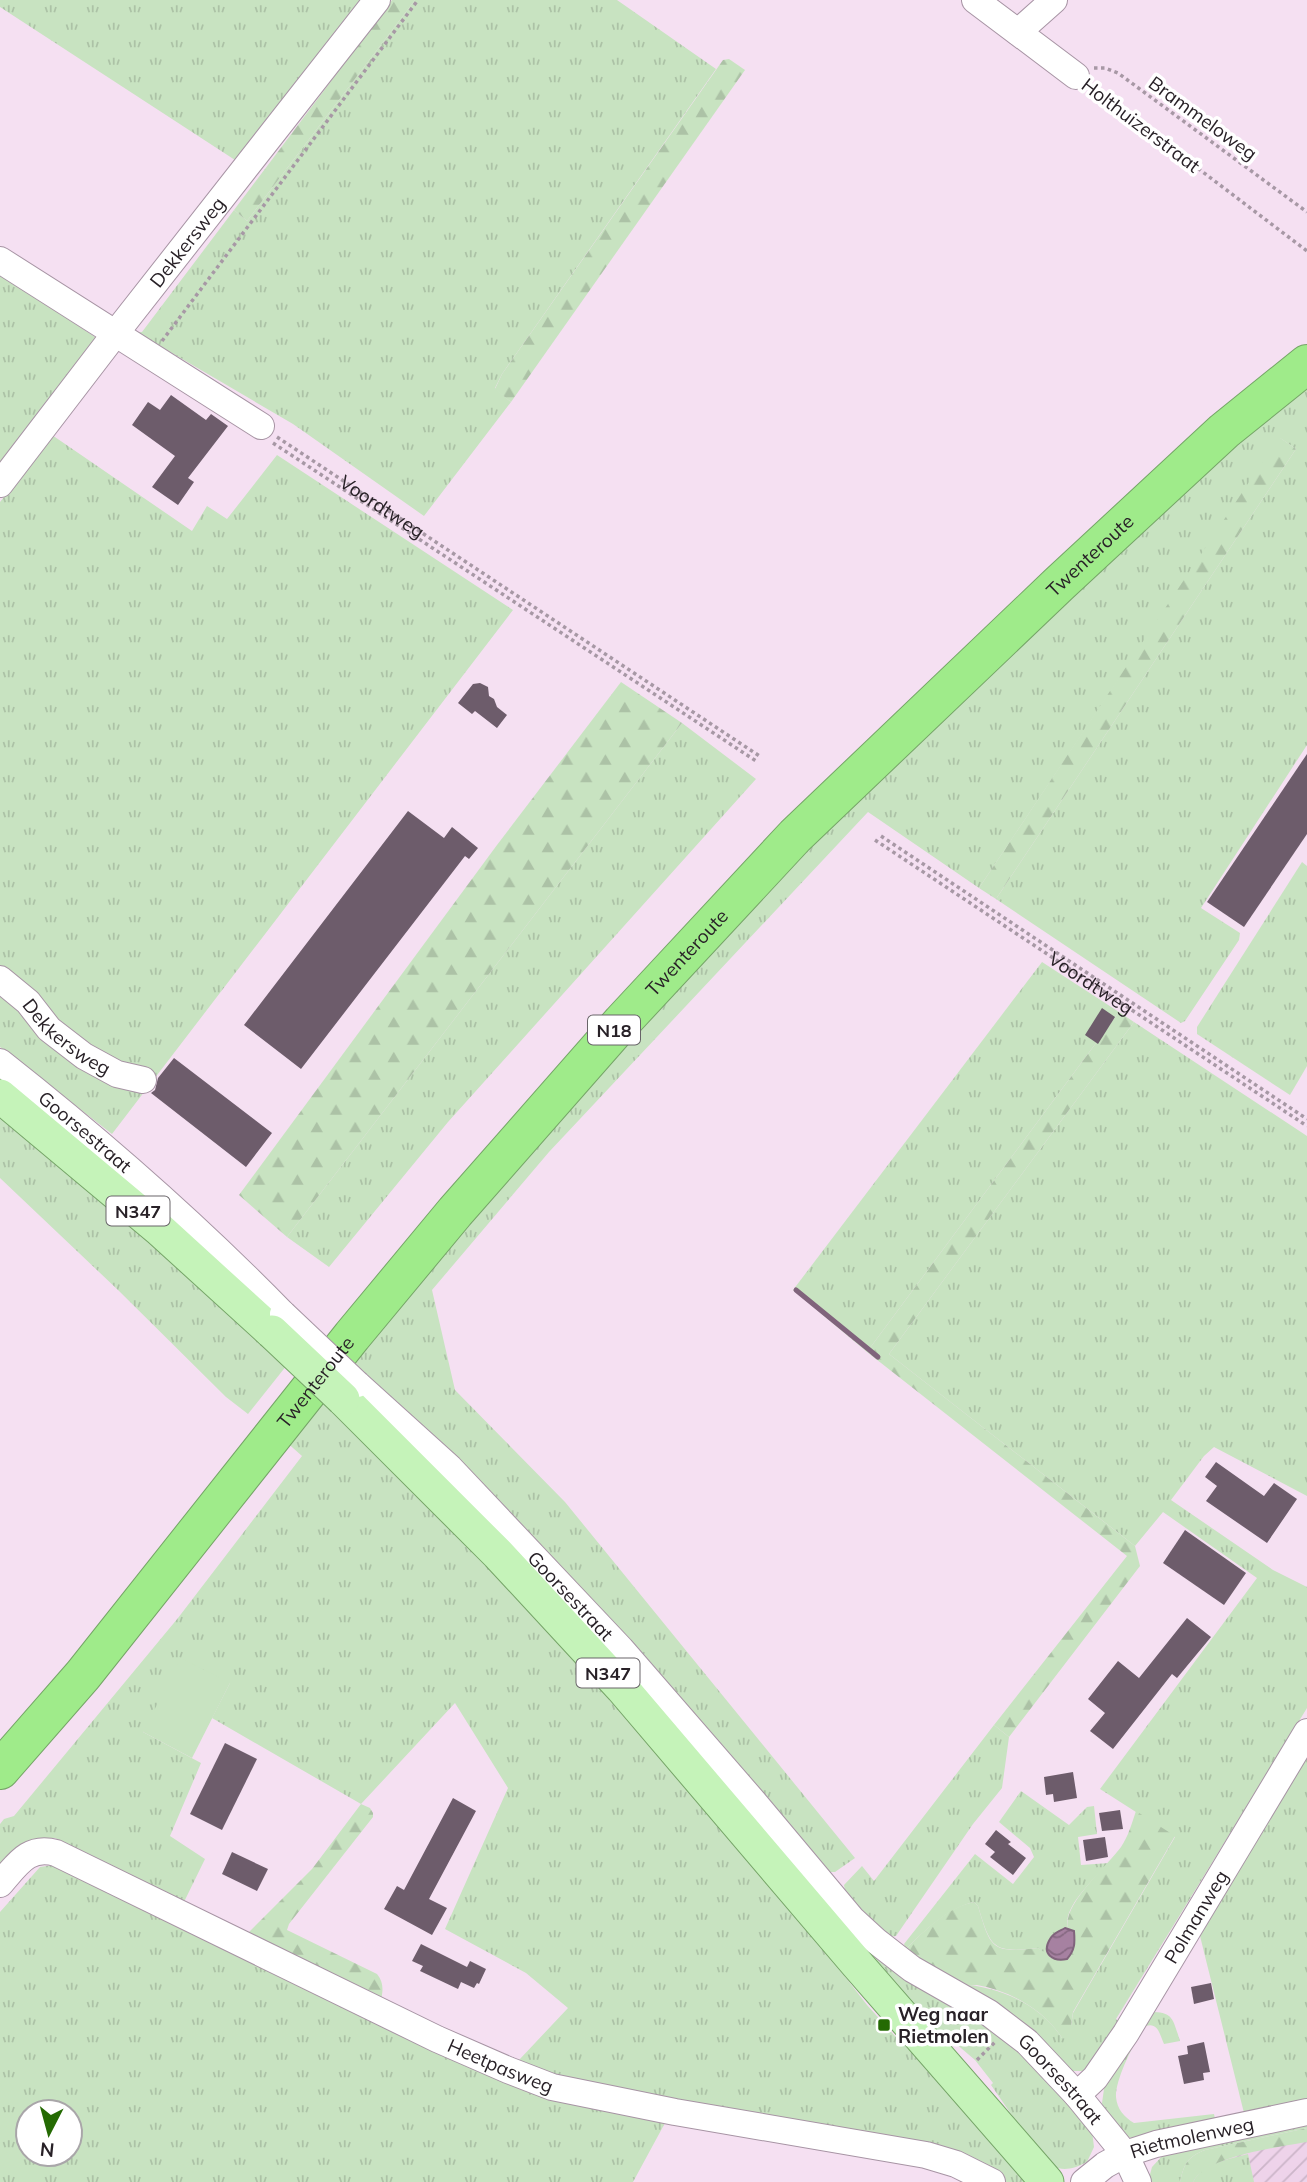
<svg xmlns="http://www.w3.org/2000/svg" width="1307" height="2182" font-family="Mulish,sans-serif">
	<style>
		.industrial { fill: url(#industrial-furrows) }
		.grass { fill: url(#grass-tufts); fill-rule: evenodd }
		.forest { fill: url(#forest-firs) }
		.garden { fill: #c8e3c1 }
		.water { fill: url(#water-waves); stroke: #80647c; stroke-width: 2 }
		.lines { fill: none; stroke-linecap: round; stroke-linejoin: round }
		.stream { stroke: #80647c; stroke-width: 5 }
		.building { fill: #6d5c6b }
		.minor-casing { stroke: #a794a4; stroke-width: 28 }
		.major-casing { stroke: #75a467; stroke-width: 35 }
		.highway-casing { stroke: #75a467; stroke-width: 40 }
		.path { stroke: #a798a5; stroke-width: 3.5; stroke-dasharray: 3.5 3.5; stroke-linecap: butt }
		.minor { stroke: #fff; stroke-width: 26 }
		.major { stroke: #c5f3b9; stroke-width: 33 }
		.highway { stroke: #9feb8a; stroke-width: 38 }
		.minor-bridge-casing { stroke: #a794a4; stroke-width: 28; stroke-linecap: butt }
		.major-bridge-casing { stroke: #75a467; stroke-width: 35; stroke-linecap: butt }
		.minor-bridge { stroke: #fff; stroke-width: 26 }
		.major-bridge { stroke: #c5f3b9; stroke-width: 33 }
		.poi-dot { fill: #246a03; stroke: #fff; stroke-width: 2.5 }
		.labels { text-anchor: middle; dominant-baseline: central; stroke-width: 7; stroke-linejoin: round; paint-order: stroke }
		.shield { fill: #fff; stroke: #686468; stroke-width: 2 }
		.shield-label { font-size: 18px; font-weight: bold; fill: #282127 }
		.street-label { font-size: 19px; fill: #282127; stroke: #fff }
		.poi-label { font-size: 19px; font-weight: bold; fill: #282127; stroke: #fff; text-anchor: start }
	</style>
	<defs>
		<pattern id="industrial-furrows" width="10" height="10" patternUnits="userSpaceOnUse" patternTransform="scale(1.75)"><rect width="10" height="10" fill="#eed3ea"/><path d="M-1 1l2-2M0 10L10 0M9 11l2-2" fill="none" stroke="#ccb5c9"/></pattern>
		<pattern id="grass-tufts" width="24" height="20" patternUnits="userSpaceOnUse" patternTransform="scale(1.75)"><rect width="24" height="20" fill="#c8e3c1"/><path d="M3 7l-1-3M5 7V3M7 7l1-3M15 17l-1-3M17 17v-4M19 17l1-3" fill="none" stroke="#acc2a6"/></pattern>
		<pattern id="forest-firs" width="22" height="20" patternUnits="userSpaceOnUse" patternTransform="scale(1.75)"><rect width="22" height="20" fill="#c8e3c1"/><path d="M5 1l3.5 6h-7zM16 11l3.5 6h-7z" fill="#acc2a6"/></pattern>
		<pattern id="water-waves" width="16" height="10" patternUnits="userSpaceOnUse" patternTransform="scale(1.75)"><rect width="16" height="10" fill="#a681a1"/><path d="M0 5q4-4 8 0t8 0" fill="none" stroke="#876983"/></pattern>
	</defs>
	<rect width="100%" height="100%" fill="#f5e0f2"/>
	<polygon class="industrial" points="1307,2134 1307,2182 1185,2182 1198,2159"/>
	<g class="grass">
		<polygon points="0,0 360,0 235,160 0,7"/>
		<polygon points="415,0 617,0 716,69 502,374 495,388 511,402 424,516 293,424 136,332 142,332 234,210 247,221"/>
		<polygon points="0,273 98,339 0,468"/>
		<polygon points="1307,384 1307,745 1201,908 1240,933 1239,940 1185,1021 1181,1023 996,899 1296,449 1280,438 979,888 868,812 549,1152 432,1290 455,1390 565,1502 855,1858 835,1872 829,1872 352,1363 546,1121 990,661"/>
		<polygon points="52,435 192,531 207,506 227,519 277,455 513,610 112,1134 0,1047 0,502"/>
		<polygon points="682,723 756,779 448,1122 329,1267 287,1237"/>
		<polygon points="1302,862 1307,866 1307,1066 1290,1095 1197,1034 1197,1027"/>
		<polygon points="1042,962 1119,1012 867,1352 793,1290"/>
		<path d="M1134 1022 1307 1136V1496L1214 1447 1204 1456 1171 1500 1273 1570 1307 1587V1708L1116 2019 1123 2026 1088 2071H1073L1063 2067 960 1984C1000 1987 1040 2004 1062 2038L1071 2026 1073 2013 1175 1837 1100 1789 1257 1578 1163 1512 1135 1546 889 1354Z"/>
		<polygon points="0,1114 109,1204 287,1365 248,1414 226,1397 118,1290 0,1178"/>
		<path d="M318 1395 447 1520 605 1691 829 1956 867 2005 894 2035 926 2063 1028 2182H1002L747 2114 553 2074 519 2060 568 2008 526 1973 445 1929 508 1788 455 1703 361 1804 212 1718 230 1683 143 1732 201 1763 170 1836 205 1859 183 1904 55 1838C28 1837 18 1854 0 1871V1824L4 1819 14 1816 178 1618 302 1456 284 1440Z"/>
		<path d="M994 1725 1009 1737 1002 1788 973 1824 896 1936 889 1937C874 1926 846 1903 844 1885L862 1866 874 1881Z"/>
		<polygon points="1307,1746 1307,2102 1245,2117 1198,1928"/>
		<path d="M1021 1791 1069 1825 1087 1807 1094 1806 1097 1834 1078 1837 1081 1865 1109 1863C1095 1878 1062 1907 1068 1928L1053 1935 1047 1951 1050 1958 1038 1948C993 1953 991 1949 978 1906L974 1902C948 1908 925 1930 906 1949L904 1944 975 1854 1013 1884 1034 1857 1030 1848 999 1822Z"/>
		<path d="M60 1864 665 2123 633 2182H0V1912L40 1867ZM28 2112H70V2154H28Z"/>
		<path d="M863 1944 999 2029 1092 2131 1094 2147 1087 2162C1068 2172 1056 2172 1041 2157L991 2085 993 2083 975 2060 941 2031 936 2033 857 1948Z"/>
		<path d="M1145 2012C1173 2011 1172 2016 1180 2041L1164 2044C1160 2035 1158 2022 1146 2026 1135 2039 1115 2080 1116 2097 1117 2109 1124 2117 1134 2123L1214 2114 1216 2123 1137 2139 1128 2137 1104 2111 1102 2103 1105 2082Z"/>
		<path d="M1307 2125V2128L1205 2150C1187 2157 1184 2164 1180 2182H1148L1152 2167 1163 2155Z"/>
		<path d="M1248 2154 1254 2182H1193C1204 2162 1228 2160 1248 2154Z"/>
	</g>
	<g class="forest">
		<polygon points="392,0 415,0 247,221 234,210"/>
		<polygon points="729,59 745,70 511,402 495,389 502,374 723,60"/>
		<polygon points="1279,437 1296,449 996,899 979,888"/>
		<polygon points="621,682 682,723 287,1237 239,1195 497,845"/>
		<polygon points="1119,1012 1134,1022 889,1354 1135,1546 1140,1566 1009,1737 994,1725 1127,1556 867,1352"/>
		<path d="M361 1804 370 1808 373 1813V1817L289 1924 287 1930 377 1974C384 1983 383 1990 381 2001L247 1934 312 1869Z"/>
		<path d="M1136 1811 1175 1836 1073 2012 1071 2026 1074 2041 1062 2038C1044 2010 1011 1991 977 1985 972 1985 966 1986 961 1984 949 1981 919 1957 906 1949 925 1930 948 1907 974 1902L978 1906C991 1950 992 1953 1038 1948L1053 1959 1074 1931 1068 1928C1062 1905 1107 1866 1121 1847 1128 1837 1132 1823 1136 1811Z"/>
		<path d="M1307 2128V2142C1279 2147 1206 2156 1193 2182H1180C1184 2164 1187 2157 1205 2150Z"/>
	</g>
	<polygon class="garden" points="181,1658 230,1683 192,1758 143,1732"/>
	<path class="water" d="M1065 1928 1074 1931C1075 1943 1075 1950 1067 1959 1053 1962 1041 1954 1050 1939 1053 1933 1060 1931 1065 1928Z"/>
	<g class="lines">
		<polyline class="stream" points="796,1290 878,1357"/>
	</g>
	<g class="building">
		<polygon points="171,395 206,420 211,414 228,426 188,478 194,482 178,505 152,487 175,456 132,425 148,402 160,410"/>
		<polygon points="480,683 488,687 489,696 494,699 497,707 507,715 497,728 475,711 472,714 458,703 473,684"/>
		<polygon points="1307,754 1307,834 1244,927 1207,902"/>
		<polygon points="408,811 444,838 452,827 478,848 469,859 465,856 301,1069 244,1025"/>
		<polygon points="1102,1008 1115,1017 1098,1044 1085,1035"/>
		<polygon points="174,1058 272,1133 246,1167 151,1093 155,1090 158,1078"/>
		<polygon points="1216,1462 1264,1496 1274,1483 1297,1499 1267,1543 1206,1501 1217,1486 1205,1477"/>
		<polygon points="1185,1530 1246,1573 1224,1605 1163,1563"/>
		<polygon points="1187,1618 1211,1637 1177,1678 1172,1674 1113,1749 1090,1731 1105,1713 1088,1699 1118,1661 1139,1678"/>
		<polygon points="225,1743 257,1759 222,1830 190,1814"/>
		<polygon points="1073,1772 1077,1798 1054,1802 1053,1794 1046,1795 1044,1777"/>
		<polygon points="453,1798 476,1811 429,1899 447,1908 432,1935 384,1909 397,1886 404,1890"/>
		<polygon points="1120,1810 1123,1829 1102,1831 1099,1813"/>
		<polygon points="996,1830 1011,1842 1008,1844 1026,1858 1013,1875 990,1857 995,1852 985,1844"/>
		<polygon points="1105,1837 1108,1857 1086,1861 1083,1840"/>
		<polygon points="232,1852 268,1869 257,1891 222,1874"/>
		<polygon points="421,1944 467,1967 470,1961 486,1969 479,1984 477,1983 474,1988 461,1982 458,1989 420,1971 423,1966 412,1961"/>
		<polygon points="1211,1983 1214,1999 1194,2004 1191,1987"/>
		<polygon points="1204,2042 1210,2072 1203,2073 1204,2080 1184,2084 1178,2056 1188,2054 1187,2046"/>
	</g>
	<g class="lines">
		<g class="minor-casing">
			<g id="minor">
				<polyline points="975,0 1076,76"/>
				<polyline points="1018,32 1054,0"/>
				<polyline points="0,260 261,426"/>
				<path id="s3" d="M0 484 115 334 377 0"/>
				<path id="s4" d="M0 979 28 1002 49 1029 84 1056 117 1074 143 1080"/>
				<path id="s5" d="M0 1062C99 1140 195 1224 283 1314"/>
				<path id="s6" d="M357 1384 450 1468 621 1649 753 1801 852 1919 876 1941 912 1969 989 2013 1027 2042 1077 2095 1125 2154 1138 2182"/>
				<path id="s7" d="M0 1884C17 1865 28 1845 56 1853L437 2039 508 2070 552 2087 675 2112 926 2155 956 2164 992 2182"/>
				<path id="s8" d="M1077 2095 1095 2078 1126 2033 1307 1732"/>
				<path id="s9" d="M1084 2182 1105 2165 1125 2154 1156 2144 1307 2112"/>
			</g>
		</g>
		<g class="major-casing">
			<g id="major">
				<polyline points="0,1096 159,1229 272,1332"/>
				<polyline points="343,1399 498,1554 622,1688 857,1964 1047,2182"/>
			</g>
		</g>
		<g class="highway-casing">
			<g id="highway">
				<path id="s10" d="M0 1770 83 1675 352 1336 455 1212 622 1022 795 836 1059 584 1224 431 1307 364"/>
			</g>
		</g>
		<g class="path">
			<polyline points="1094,68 1105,68 1118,73 1307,212"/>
			<polyline points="1092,88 1307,251"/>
			<polyline points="162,341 418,0"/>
			<path id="s1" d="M277 437 761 757"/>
			<polyline points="273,443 756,761"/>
			<polyline points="881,836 1307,1119"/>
			<path id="s2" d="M875 840 1307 1126"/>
			<polyline points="977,2060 995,2042"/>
		</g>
		<use href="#minor" class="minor"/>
		<use href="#major" class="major"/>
		<use href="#highway" class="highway"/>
		<g class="minor-bridge-casing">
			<polyline id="minor-bridge" points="283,1314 357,1384"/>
		</g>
		<g class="major-bridge-casing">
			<polyline id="major-bridge" points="272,1332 343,1399"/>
		</g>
		<use href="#minor-bridge" class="minor-bridge"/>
		<use href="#major-bridge" class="major-bridge"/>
	</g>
	<rect class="poi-dot" x="877" y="2018" width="14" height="14" rx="3.5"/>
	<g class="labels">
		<g class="shield">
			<rect x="588" y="1015.5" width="52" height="29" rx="5"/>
			<rect x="106.5" y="1196.5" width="63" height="29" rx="5"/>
			<rect x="576.5" y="1658.5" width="63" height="29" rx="5"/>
		</g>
		<g class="shield-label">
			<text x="614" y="1030">N18</text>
			<text x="138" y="1211">N347</text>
			<text x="608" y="1673">N347</text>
		</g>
		<g class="street-label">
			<text transform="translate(1203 118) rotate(36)">Brammeloweg</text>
			<text transform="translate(1141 125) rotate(37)">Holthuizerstraat</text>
			<text stroke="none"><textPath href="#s3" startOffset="306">Dekkersweg</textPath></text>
			<text stroke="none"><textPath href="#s1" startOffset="126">Voordtweg</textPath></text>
			<text stroke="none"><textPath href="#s10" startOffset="1634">Twenteroute</textPath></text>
			<text stroke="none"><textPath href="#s10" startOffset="1068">Twenteroute</textPath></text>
			<text stroke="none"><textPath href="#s2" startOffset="259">Voordtweg</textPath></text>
			<text stroke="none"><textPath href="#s4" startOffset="89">Dekkersweg</textPath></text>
			<text stroke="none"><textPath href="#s5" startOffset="110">Goorsestraat</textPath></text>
			<text stroke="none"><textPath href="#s10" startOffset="500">Twenteroute</textPath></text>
			<text stroke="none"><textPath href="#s6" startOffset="301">Goorsestraat</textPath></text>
			<text stroke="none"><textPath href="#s8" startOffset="215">Polmanweg</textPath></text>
			<text stroke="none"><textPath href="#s7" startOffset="562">Heetpasweg</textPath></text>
			<text stroke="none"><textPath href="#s6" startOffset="994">Goorsestraat</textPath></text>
			<text stroke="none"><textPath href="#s9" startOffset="119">Rietmolenweg</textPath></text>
		</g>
		<g class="poi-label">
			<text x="898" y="2014">Weg naar<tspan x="898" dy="22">Rietmolen</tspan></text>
		</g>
	</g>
	<g transform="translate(49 2133) rotate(186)"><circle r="33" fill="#ffffff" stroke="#a9a6a9" stroke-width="2"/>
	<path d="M0-5L12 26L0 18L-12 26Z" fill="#246a03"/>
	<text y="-10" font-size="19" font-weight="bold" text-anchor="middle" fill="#282127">N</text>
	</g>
</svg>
